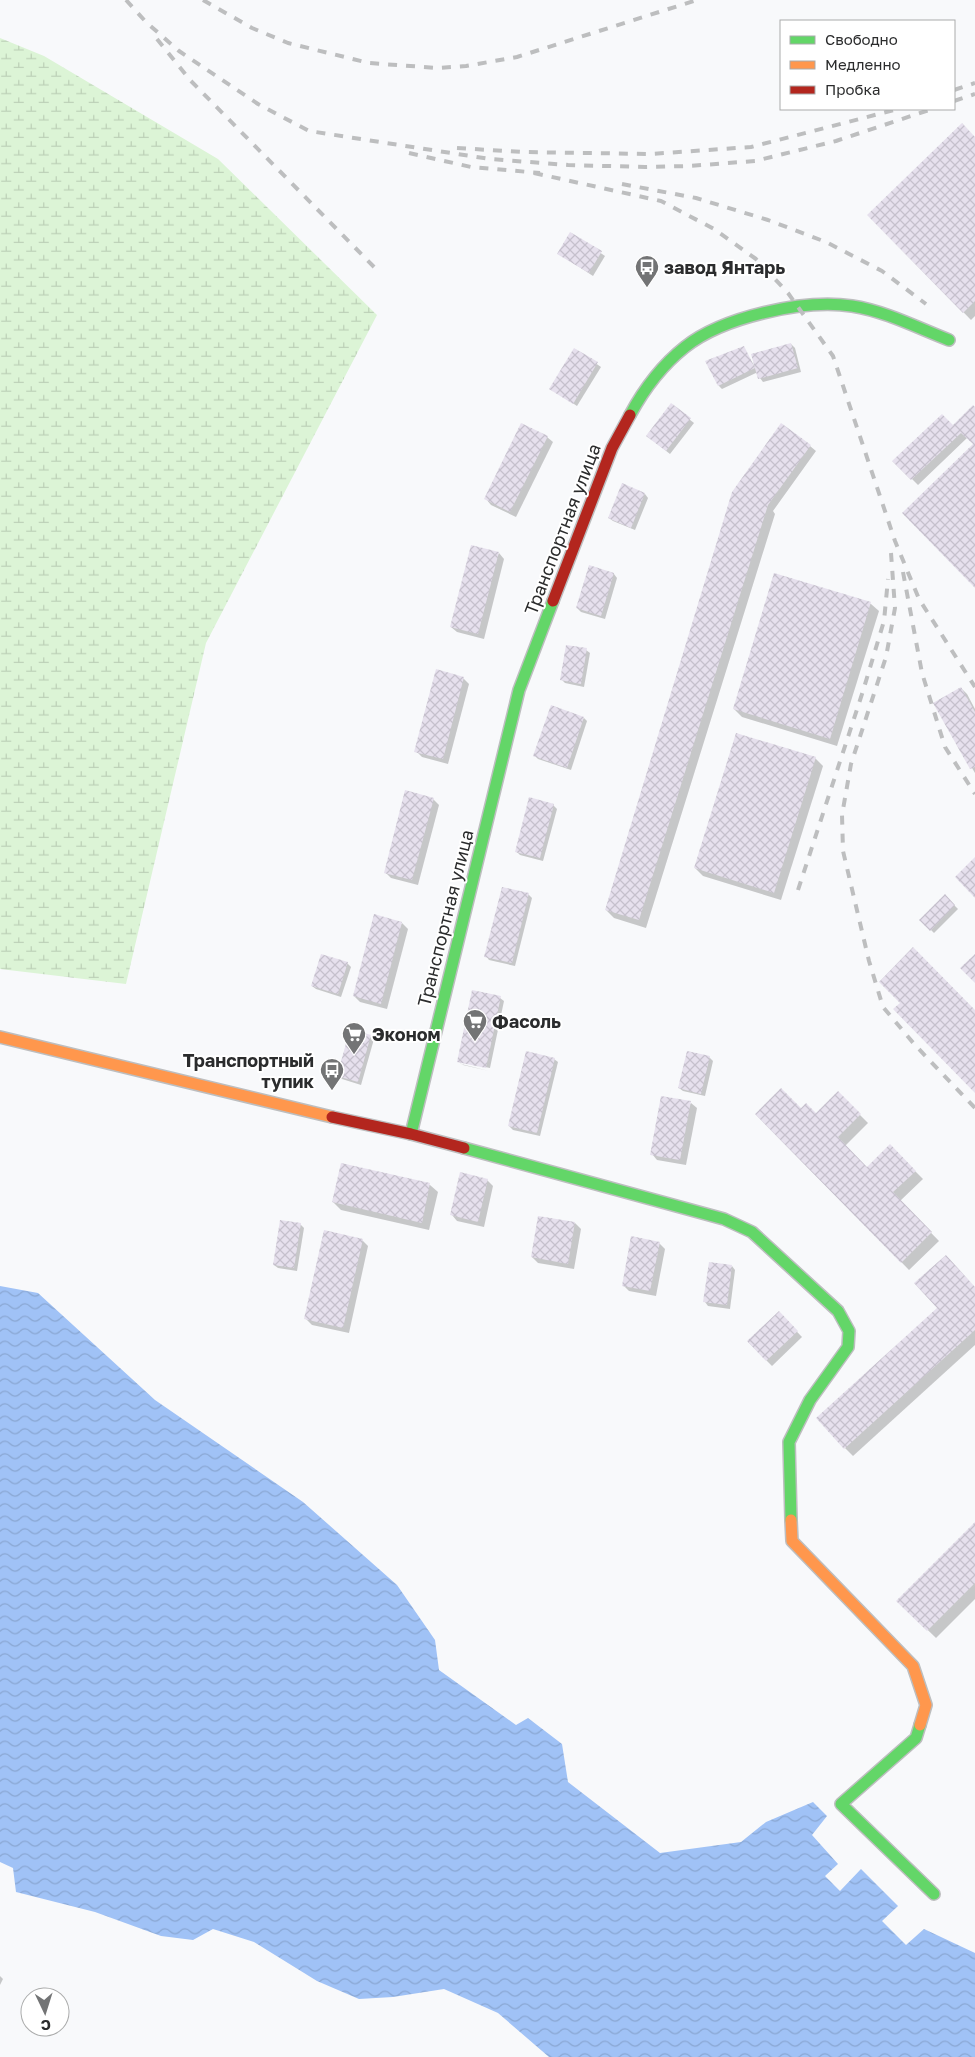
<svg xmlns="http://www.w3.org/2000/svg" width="975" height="2057" font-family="'Golos Text',sans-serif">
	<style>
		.wetland { fill: url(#wetland-marsh) }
		.water { fill: url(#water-waves) }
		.shadow { fill: #0003 }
		.building { fill: url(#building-cross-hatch) }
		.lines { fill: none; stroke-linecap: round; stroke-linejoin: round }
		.fast-casing { stroke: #bdbebf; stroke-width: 14 }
		.slow-casing { stroke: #bdbebf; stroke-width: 14 }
		.jam-casing { stroke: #bdbebf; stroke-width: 14 }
		.fast { stroke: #63d668; stroke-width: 11 }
		.slow { stroke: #ff974d; stroke-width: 11 }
		.jam { stroke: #b3261e; stroke-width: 11 }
		.rail { stroke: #bdbebf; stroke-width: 4; stroke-dasharray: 9 9; stroke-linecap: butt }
		.labels { text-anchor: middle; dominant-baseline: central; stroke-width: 4; stroke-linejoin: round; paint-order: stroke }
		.poi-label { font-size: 18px; font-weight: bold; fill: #2b2c2d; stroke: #fff; text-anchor: start }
		.street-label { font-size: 18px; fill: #2b2c2d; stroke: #fff }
	</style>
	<defs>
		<pattern id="wetland-marsh" width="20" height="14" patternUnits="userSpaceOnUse" patternTransform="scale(1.25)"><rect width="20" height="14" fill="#dcf4d6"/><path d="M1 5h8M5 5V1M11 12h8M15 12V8" fill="none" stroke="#bdd1b8"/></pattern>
		<pattern id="water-waves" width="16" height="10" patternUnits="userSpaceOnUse" patternTransform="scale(1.25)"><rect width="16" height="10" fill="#a0c2f6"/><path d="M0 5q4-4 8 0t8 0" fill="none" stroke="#8aa7d3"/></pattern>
		<pattern id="building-cross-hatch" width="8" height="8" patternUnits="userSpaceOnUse" patternTransform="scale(1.25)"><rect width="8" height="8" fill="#e6e0ed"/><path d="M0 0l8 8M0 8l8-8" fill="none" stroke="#c5c0cc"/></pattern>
	</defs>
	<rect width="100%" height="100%" fill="#f8f9fb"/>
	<polygon class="wetland" points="0,38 44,56 218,159 377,315 206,643 126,984 0,969"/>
	<polygon class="water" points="0,1286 38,1293 155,1400 303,1502 397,1585 435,1640 439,1670 516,1725 528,1718 562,1744 568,1782 660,1853 741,1842 766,1822 813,1802 827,1816 812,1835 838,1864 825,1876 840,1891 861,1869 898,1906 882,1921 906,1945 924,1929 975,1953 975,2057 549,2057 498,2013 444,1989 393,1997 359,1999 317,1981 254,1942 213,1929 193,1940 161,1936 95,1912 16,1892 13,1868 0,1862"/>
	<g class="shadow">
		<polygon points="975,138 975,316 971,320 869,215"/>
		<polygon points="571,233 605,256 593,276 558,253"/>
		<polygon points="791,344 795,348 801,372 763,382 760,378 758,372 722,389 719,386 707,362 743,348 755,367"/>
		<polygon points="575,349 601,367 577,406 551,389"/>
		<polygon points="671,405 694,423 670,454 651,439"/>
		<polygon points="975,409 975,586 974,444 967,438 918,485 894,461 953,427"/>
		<polygon points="547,437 553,442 516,517 491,505 486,499"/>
		<polygon points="810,446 816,451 773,511 775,514 646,928 614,918 606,910 733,493"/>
		<polygon points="645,494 648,498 635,530 613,521 609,518"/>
		<polygon points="499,553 504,559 484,639 457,632 451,627"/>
		<polygon points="590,567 614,574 617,578 605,619 581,612 577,608"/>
		<polygon points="775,574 871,604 879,611 837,746 742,717 734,709"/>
		<polygon points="586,650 590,653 584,687 565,683 561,679"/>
		<polygon points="463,678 469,684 448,764 422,757 416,751"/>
		<polygon points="961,688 967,694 975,709 975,773 934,703"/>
		<polygon points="584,718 587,721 571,770 538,759 535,756"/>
		<polygon points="815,758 823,766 781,900 703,876 695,868"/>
		<polygon points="433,799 439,805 418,885 391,878 385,872"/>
		<polygon points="553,805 557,809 543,861 520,855 516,851"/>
		<polygon points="528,894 532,898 515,966 489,960 486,956"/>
		<polygon points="945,896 958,909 934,933 921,920"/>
		<polygon points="402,923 408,929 387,1009 360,1002 354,996"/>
		<polygon points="347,963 351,967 341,997 316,989 312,986"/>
		<polygon points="500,998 504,1001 490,1068 461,1062 461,1064 489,1071 463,1065 459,1062"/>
		<polygon points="370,1036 374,1039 361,1085 342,1079 338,1076"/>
		<polygon points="709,1057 713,1061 705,1096 683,1091 679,1088"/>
		<polygon points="554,1059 558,1062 540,1136 513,1130 509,1126"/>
		<polygon points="838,1093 868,1123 845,1146 867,1169 890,1146 923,1179 900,1201 939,1241 909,1270 757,1114 801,1110 816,1114"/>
		<polygon points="691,1103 697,1108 686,1165 657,1160 652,1154"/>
		<polygon points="342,1165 430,1185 438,1192 429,1230 341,1210 333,1202"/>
		<polygon points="487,1180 493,1186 484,1227 457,1221 452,1215"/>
		<polygon points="575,1223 581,1229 574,1269 538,1263 532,1257"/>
		<polygon points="300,1224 304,1228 297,1271 278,1268 274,1265"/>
		<polygon points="362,1240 368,1246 349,1333 312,1325 306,1319"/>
		<polygon points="659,1243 665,1249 656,1296 629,1291 623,1285"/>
		<polygon points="732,1266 735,1270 730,1309 708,1306 705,1302"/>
		<polygon points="975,1288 975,1345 853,1456 845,1448 939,1308"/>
		<polygon points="779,1313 802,1337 772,1366 748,1342"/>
		<polygon points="975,1524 975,1599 936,1638 898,1601"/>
		<polygon points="0,1976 3,1979 0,1985"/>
	</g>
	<g class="building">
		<polygon points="962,123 975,137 975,301 963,313 867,215"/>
		<polygon points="570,232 602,251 589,273 557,254"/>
		<polygon points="791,343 798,368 758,379 751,354"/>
		<polygon points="744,346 755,368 718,386 705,361"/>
		<polygon points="574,348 598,362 573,404 549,389"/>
		<polygon points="671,403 691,418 666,451 646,436"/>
		<polygon points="973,405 975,407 975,588 902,513 973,444 961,433 911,480 892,461 942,414 953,425"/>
		<polygon points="521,423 548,436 510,512 484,499"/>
		<polygon points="781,423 811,445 768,505 639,920 605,910 732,492"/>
		<polygon points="622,483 645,493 631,528 608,518"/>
		<polygon points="471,545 499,552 478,634 450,627"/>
		<polygon points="589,565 614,573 601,616 576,608"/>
		<polygon points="774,573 871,602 830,739 733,709"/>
		<polygon points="566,645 587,648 581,684 560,680"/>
		<polygon points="436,669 464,677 443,759 414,752"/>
		<polygon points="961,687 975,712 975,767 970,769 933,703"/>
		<polygon points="551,705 584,717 567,768 533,756"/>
		<polygon points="736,733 816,757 774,893 694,868"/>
		<polygon points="405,790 434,798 412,880 384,873"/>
		<polygon points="529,797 554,804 540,858 515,852"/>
		<polygon points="975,857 975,898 955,877"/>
		<polygon points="502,887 529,893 512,963 484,957"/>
		<polygon points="945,894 955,905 930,931 919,920"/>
		<polygon points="374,914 402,922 381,1004 353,996"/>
		<polygon points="913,947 975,1010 975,1093 893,1009 900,1003 879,982"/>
		<polygon points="321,954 348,962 338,994 311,986"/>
		<polygon points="975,954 975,983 960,968"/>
		<polygon points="472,990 501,996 486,1068 457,1062"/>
		<polygon points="350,1029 371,1035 358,1082 337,1076"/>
		<polygon points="526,1051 555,1058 537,1133 508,1126"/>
		<polygon points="687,1051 710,1056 701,1094 678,1088"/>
		<polygon points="781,1088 801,1108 806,1103 816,1113 838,1091 861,1114 838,1137 867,1167 890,1144 916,1171 893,1192 932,1232 901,1263 755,1114"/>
		<polygon points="661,1096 691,1101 680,1160 650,1155"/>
		<polygon points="341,1163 430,1183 422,1223 332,1202"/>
		<polygon points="460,1172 488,1179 478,1222 450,1215"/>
		<polygon points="538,1216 575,1222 568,1264 531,1257"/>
		<polygon points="280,1220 301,1223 294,1268 273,1265"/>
		<polygon points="324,1230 363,1239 343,1328 304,1319"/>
		<polygon points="631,1236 660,1242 650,1291 622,1286"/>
		<polygon points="946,1255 975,1287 975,1330 844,1449 816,1418 937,1308 914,1283"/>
		<polygon points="709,1262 732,1265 727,1305 703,1302"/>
		<polygon points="779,1311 798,1331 766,1361 747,1341"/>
		<polygon points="975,1522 975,1583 927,1631 896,1601"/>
	</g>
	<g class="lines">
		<g class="fast-casing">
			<g id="fast">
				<path d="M630 415C644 389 661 366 685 347 723 317 803 299 852 306 885 311 918 328 949 340"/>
				<polyline points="411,1134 519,690 553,601"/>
				<polyline points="464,1148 724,1219 752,1232 838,1311 849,1331 848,1347 810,1400 789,1442 791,1520"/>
				<polyline points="920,1725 916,1738 841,1804 934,1894"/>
			</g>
		</g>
		<g class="slow-casing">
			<g id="slow">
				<polyline points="0,1037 332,1117"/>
				<polyline points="791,1520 792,1541 913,1666 926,1705 920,1725"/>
			</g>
		</g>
		<g class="jam-casing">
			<g id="jam">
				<polyline points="553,601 612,448 630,415"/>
				<polyline points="332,1117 411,1134 464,1148"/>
			</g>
		</g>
		<use href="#fast" class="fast"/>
		<use href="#slow" class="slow"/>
		<use href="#jam" class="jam"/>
		<g class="rail">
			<polyline points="126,0 146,22 179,51 258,104 309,131 490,159 568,165 645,167 689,166 755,161 836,141 932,109"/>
			<polyline points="203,0 252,28 288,43 369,63 438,68 466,66 517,57 697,0"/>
			<polyline points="157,39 190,80 378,271"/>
			<polyline points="954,90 975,83"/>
			<polyline points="954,101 975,94"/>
			<polyline points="457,148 523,152 650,154 751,147 898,109"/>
			<polyline points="409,153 471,167 540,173"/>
			<polyline points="534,173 661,201 714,229 756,259 788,293 833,356 895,541 919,599 975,687"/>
			<polyline points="622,184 696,198 768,220 826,242 882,271 926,304"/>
			<polyline points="891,553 895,608 886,657 851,764 842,815 843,851 869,961 883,1007 915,1045 975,1108"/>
			<polyline points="903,572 922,673 945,747 975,794"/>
			<polyline points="798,890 863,691 884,621 888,579"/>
		</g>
	</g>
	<defs>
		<g id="bus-pin" transform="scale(1.25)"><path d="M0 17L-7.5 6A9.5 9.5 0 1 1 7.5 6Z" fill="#737475" stroke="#fff"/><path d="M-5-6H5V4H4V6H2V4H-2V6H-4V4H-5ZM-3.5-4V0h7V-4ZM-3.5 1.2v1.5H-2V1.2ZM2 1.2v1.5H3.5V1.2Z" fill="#fff"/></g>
		<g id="supermarket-pin" transform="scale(1.25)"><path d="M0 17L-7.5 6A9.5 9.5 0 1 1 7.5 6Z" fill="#737475" stroke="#fff"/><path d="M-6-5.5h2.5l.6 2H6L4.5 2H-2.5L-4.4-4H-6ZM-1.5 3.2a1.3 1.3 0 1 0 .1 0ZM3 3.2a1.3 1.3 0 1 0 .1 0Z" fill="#fff"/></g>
	</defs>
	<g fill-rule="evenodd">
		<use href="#bus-pin" x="647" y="267"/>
		<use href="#supermarket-pin" x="475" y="1021"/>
		<use href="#supermarket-pin" x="354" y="1034"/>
		<use href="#bus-pin" x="332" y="1070"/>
	</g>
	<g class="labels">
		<g class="poi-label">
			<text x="664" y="267">завод Янтарь</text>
			<text x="492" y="1021">Фасоль</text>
			<text x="372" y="1034">Эконом</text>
			<text x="314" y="1060" text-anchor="end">Транспортный<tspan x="314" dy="21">тупик</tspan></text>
		</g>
		<g class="street-label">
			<text transform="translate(562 529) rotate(-69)">Транспортная улица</text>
			<text transform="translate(445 918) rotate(-76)">Транспортная улица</text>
		</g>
	</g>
	<rect x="780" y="20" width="175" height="90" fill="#ffffff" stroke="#aaabab"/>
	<rect x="790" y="36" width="25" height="8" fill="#63d668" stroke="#aaabab"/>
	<text x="825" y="45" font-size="15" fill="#2b2c2d">Свободно</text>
	<rect x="790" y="61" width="25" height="8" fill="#ff974d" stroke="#aaabab"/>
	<text x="825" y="70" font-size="15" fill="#2b2c2d">Медленно</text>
	<rect x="790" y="86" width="25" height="8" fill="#b3261e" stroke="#aaabab"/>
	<text x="825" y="95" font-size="15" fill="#2b2c2d">Пробка</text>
	<g transform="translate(45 2012) rotate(176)"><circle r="24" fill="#ffffff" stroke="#aaabab"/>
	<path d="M0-4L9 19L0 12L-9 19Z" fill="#737475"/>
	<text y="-8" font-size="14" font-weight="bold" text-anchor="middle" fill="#2b2c2d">С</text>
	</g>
</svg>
